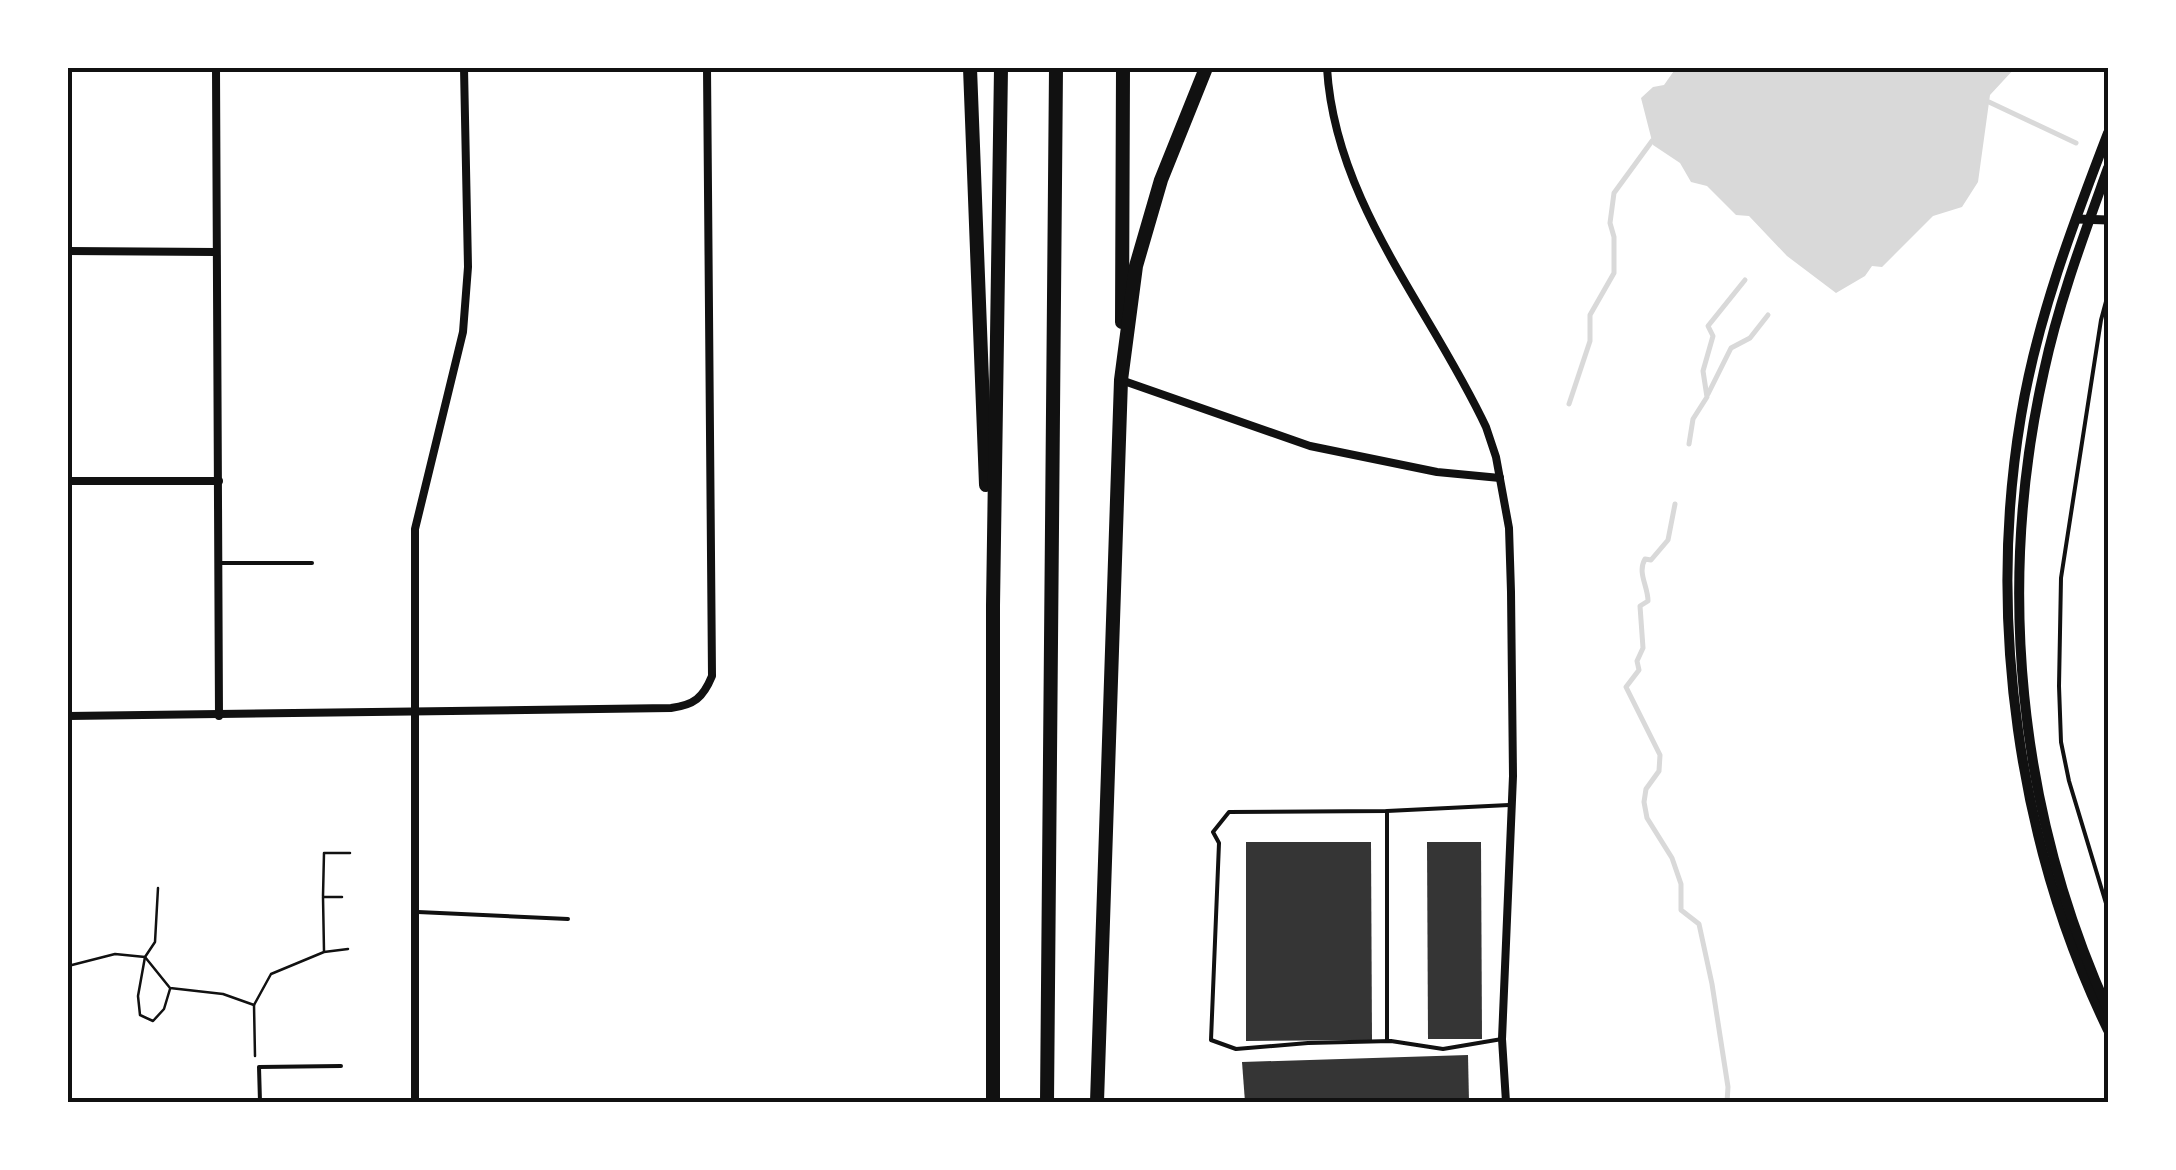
<svg xmlns="http://www.w3.org/2000/svg" width="2176" height="1170" font-family="Cabin,sans-serif">
	<style>
		.water { fill: #d9d9d9 }
		.lines { fill: none; stroke-linecap: round; stroke-linejoin: round }
		.stream { stroke: #d9d9d9; stroke-width: 5 }
		.building { fill: #353535 }
		.path { stroke: #111; stroke-width: 2.5 }
		.service { stroke: #111; stroke-width: 4 }
		.minor { stroke: #111; stroke-width: 8 }
		.tertiary { stroke: #111; stroke-width: 9 }
		.secondary { stroke: #111; stroke-width: 10 }
		.motorway { stroke: #111; stroke-width: 14 }
		.neatline { fill: none; stroke: #111; stroke-width: 4 }
	</style>
	<rect width="100%" height="100%" fill="#fff"/>
	<polygon class="water" points="1676,68 2015,68 1990,95 1978,182 1962,207 1933,216 1882,267 1872,266 1865,276 1836,293 1787,256 1749,216 1736,215 1707,186 1691,182 1680,163 1653,145 1641,98 1653,87 1664,85"/>
	<g class="lines">
		<g class="stream">
			<polyline points="1989,102 2076,143"/>
			<polyline points="1708,394 1731,348 1750,338 1768,315"/>
			<polyline points="1569,404 1590,341 1590,315 1614,273 1614,237 1610,223 1614,193 1652,141"/>
			<polyline points="1689,444 1693,419 1707,397 1703,371 1713,336 1708,326 1745,280"/>
			<path d="M1675 504 1668 540 1651 560 1645 559C1637 573 1648 586 1648 601L1640 606 1643 648 1637 661 1639 670 1626 687 1660 755 1659 771 1646 789 1644 802 1647 818 1672 858 1681 884V910L1699 924 1712 984 1728 1087 1727 1102"/>
		</g>
	</g>
	<g class="building">
		<polygon points="1246,842 1371,842 1372,1040 1246,1041"/>
		<polygon points="1427,842 1481,842 1482,1039 1428,1039"/>
		<polygon points="1468,1055 1469,1102 1245,1102 1242,1062"/>
	</g>
	<g class="lines">
		<g class="path">
			<polyline points="158,888 155,942 145,957 138,996 140,1015 153,1021 164,1009 170,989"/>
			<polyline points="323,896 324,853 350,853"/>
			<polyline points="324,951 323,897 342,897"/>
			<polyline points="68,966 115,954 145,957 170,988 223,994 254,1005"/>
			<polyline points="255,1056 254,1005 271,974 324,952 348,949"/>
		</g>
		<g class="service">
			<polyline points="2108,294 2101,320 2061,578 2059,686 2061,742 2069,781 2108,910"/>
			<polyline points="219,563 312,563"/>
			<polyline points="418,912 568,919"/>
			<polyline points="1502,1039 1443,1049 1391,1041 1308,1043 1236,1049 1211,1040 1219,843 1213,832 1229,812 1387,811 1509,805"/>
			<polyline points="1387,1041 1387,811"/>
			<polyline points="260,1102 259,1067 341,1066"/>
		</g>
		<g class="minor">
			<polyline points="216,68 219,716"/>
			<path d="M1327 68C1335 203 1431 309 1486 427L1496 457 1509 528 1511 592 1513 776 1502 1039 1506 1102"/>
			<polyline points="68,251 216,252"/>
			<polyline points="1121,380 1310,446 1437,472 1500,478"/>
			<polyline points="68,481 219,481"/>
			<path d="M68 716 671 708C694 705 703 698 712 676L707 68"/>
			<polyline points="415,1102 415,529 463,332 468,267 464,68"/>
		</g>
		<polyline class="tertiary" points="2077,219 2108,220"/>
		<g class="secondary">
			<path d="M2108 133C2073 224 2037 319 2021 416 1987 619 2018 845 2108 1030"/>
			<path d="M2108 168C2084 235 2059 301 2044 371 1996 584 2018 811 2108 1010"/>
		</g>
		<g class="motorway">
			<polyline points="970,68 986,485"/>
			<polyline points="1122,322 1123,68"/>
			<polyline points="993,1102 993,606 1001,68"/>
			<polyline points="1047,1102 1056,68"/>
			<polyline points="1097,1102 1121,380 1136,266 1161,180 1206,68"/>
		</g>
	</g>
	<rect width="2176" height="1170" fill="none" stroke="#ffffff" stroke-width="140"/>
	<rect x="70" y="70" width="2036" height="1030" class="neatline"/>
</svg>
